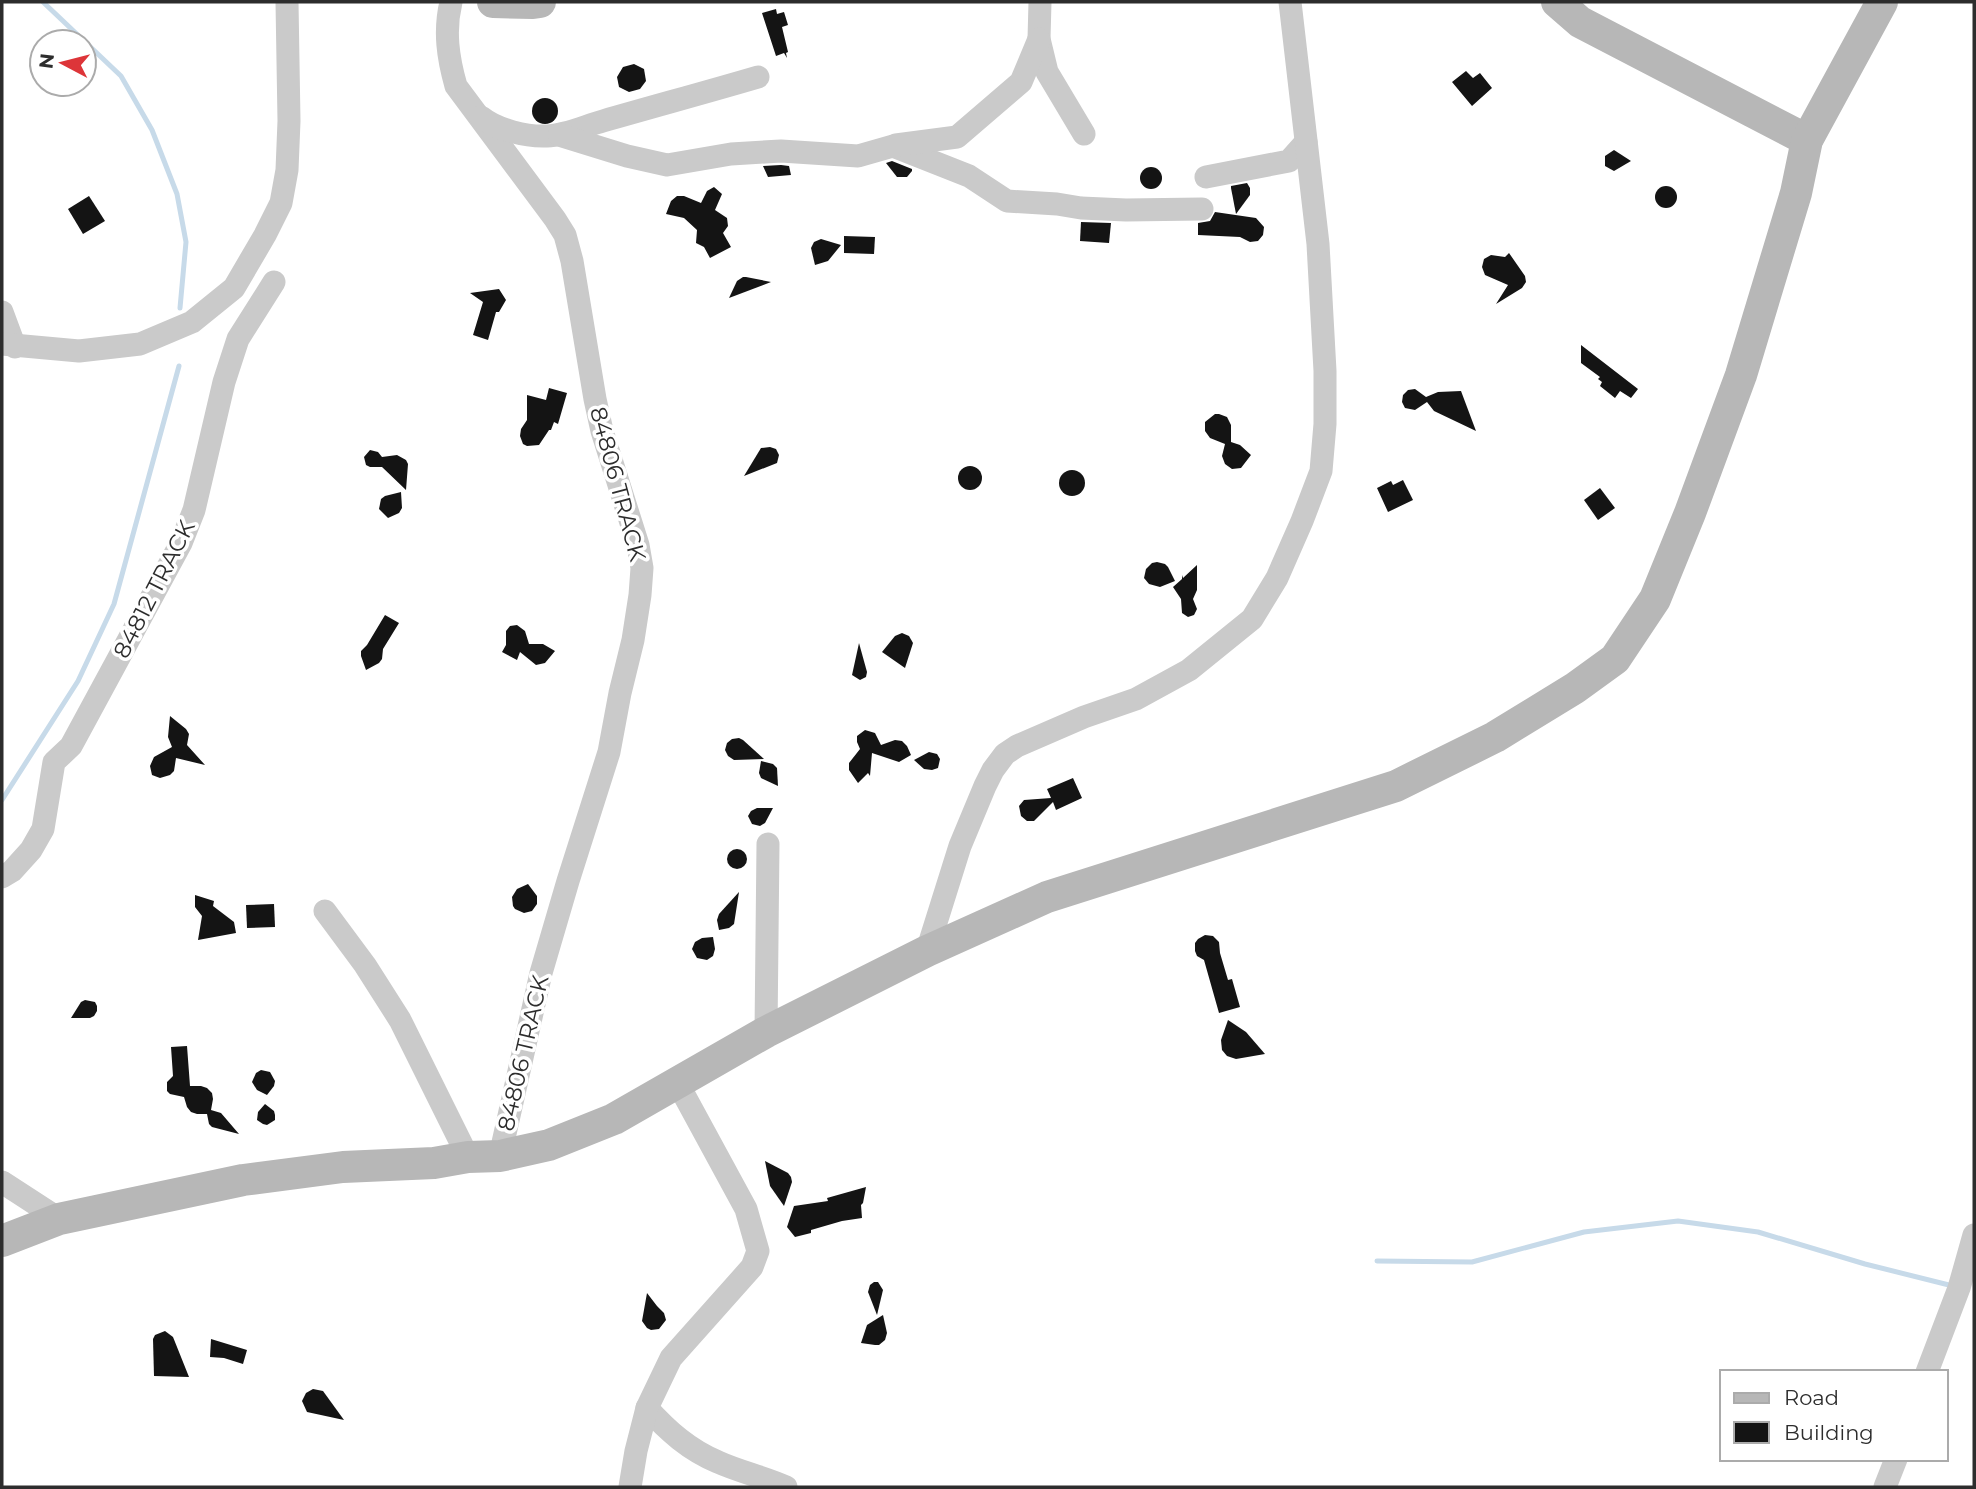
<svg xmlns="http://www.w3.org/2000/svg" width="1976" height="1489" font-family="Montserrat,sans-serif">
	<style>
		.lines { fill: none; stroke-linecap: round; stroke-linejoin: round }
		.stream { stroke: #c7dae9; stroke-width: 5 }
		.building { fill: #141414 }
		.street { stroke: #cacaca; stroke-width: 23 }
		.secondary { stroke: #b7b7b7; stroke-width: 32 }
		.labels { text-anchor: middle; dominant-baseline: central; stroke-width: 7; stroke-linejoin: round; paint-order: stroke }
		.street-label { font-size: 23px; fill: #2d2d2d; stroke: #fff }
	</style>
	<rect width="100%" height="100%" fill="#fff"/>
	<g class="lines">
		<g class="stream">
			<polyline points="43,2 121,76 152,130 177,194 186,242 180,308"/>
			<polyline points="2,800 78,681 114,604 179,366"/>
			<polyline points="1377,1261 1472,1262 1584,1232 1678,1221 1758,1232 1865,1264 1953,1286"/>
		</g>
	</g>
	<g class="building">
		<polygon points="776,9 777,14 784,12 788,25 782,27 788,52 786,53 787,58 784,53 776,56 762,13"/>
		<polygon points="634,64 644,69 646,81 640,89 629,92 619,87 617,77 623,67"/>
		<polygon points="1466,71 1473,78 1480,73 1492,88 1472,106 1452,82"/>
		<circle cx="545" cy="111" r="13"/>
		<polygon points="1614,150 1631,161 1614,171 1605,166 1605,156"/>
		<polygon points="892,161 912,169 912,171 907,177 897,177 886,163"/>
		<polygon points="781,165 789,166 791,175 768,177 763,166"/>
		<circle cx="1151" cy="178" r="11"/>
		<polygon points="1247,183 1250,188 1250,195 1236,214 1231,188 1231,186"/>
		<circle cx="1666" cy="197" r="11"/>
		<polygon points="714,187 722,194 715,210 727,218 728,226 723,233 731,247 710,258 704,247 696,243 697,230 684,218 666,214 671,201 677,196 684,196 701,203 707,191"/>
		<polygon points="89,196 105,221 83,234 68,209"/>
		<polygon points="1215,212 1256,218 1264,227 1263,235 1258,241 1250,242 1240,237 1198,235 1198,223 1210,221"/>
		<polygon points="1081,222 1111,223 1109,243 1080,241"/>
		<polygon points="844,236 875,237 874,254 844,253"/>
		<polygon points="821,239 841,245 828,261 815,265 811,248 814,242"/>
		<polygon points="1509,253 1525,276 1526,282 1522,288 1496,304 1508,285 1485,275 1482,267 1484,259 1491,255 1505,257"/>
		<polygon points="743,277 746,277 771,282 729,298 737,281"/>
		<polygon points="499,289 506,300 499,312 496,312 488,340 473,335 483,302 470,293"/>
		<polygon points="1581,345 1638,389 1631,398 1620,391 1615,398 1600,386 1602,382 1598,379 1600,377 1581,363"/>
		<polygon points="549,388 567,393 558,424 554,422 551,430 549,430 539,445 527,446 523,444 520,436 521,429 527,420 527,395 546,400"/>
		<polygon points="1415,389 1426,397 1438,392 1461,391 1476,431 1434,411 1427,402 1415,410 1405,408 1402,402 1403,395 1408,390"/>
		<polygon points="1215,414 1219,414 1227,417 1231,425 1231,442 1240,445 1251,455 1241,468 1232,469 1225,464 1222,456 1225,444 1210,438 1205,431 1205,422"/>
		<polygon points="770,447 776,449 779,455 777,463 744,476 761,448"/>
		<polygon points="370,450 378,452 382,457 397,455 406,460 408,464 406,490 382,467 370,467 366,465 364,457"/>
		<circle cx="970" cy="478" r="12"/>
		<circle cx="1072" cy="483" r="13"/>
		<polygon points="1403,480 1413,500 1388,512 1377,488 1391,481 1393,485"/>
		<polygon points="1600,488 1615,508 1598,520 1584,500"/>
		<polygon points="401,492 402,508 399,513 388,518 379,509 381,499 385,496"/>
		<polygon points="1157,562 1165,564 1168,567 1175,581 1160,587 1149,584 1144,578 1146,569 1152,563"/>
		<polygon points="1197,565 1197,590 1193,599 1197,609 1194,615 1188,617 1182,613 1181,599 1173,587 1182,579 1182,575 1183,578"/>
		<polygon points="385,615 399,623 383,649 382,659 379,663 366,670 361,656 361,651 367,645"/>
		<polygon points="517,625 525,631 529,644 543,644 555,651 545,663 536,665 520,652 517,660 502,652 506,645 506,631 510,626"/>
		<polygon points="902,633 909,636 913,643 905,668 882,652 895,636"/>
		<polygon points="859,643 867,672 866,677 860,680 852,675"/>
		<polygon points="170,716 186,729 189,734 187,745 205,765 176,758 174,771 170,775 160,778 152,775 150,766 154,757 172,747 168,737"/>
		<polygon points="865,730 875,733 881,745 895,740 902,741 907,746 911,755 899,762 872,753 870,776 868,773 858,783 849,770 849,763 860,749 857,742 857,736"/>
		<polygon points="739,738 743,740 764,759 734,760 728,756 725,750 727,743 732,739"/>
		<polygon points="929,752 937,754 940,759 938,768 932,770 924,769 914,760"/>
		<polygon points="761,761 773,764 777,768 778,786 761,778 759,773"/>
		<polygon points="1073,778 1082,798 1056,810 1053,802 1034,821 1027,821 1021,816 1019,806 1024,800 1051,798 1047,789"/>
		<polygon points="757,808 773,808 765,823 760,826 752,824 748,816 751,811"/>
		<circle cx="737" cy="859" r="10"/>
		<polygon points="528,884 537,896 537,904 532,911 524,913 515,909 513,906 512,897 517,889"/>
		<polygon points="739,892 734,924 729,928 719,930 717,920 719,914"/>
		<polygon points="195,895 214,901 213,906 234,922 236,933 198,940 202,916 195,907"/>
		<polygon points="274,904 275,927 247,928 246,905"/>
		<polygon points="1205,935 1213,936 1219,942 1220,953 1228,980 1232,979 1240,1007 1219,1013 1204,960 1197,956 1195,951 1195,943 1198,939"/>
		<polygon points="713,937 715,949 713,956 707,960 697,958 692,949 695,942 702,938"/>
		<polygon points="85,1000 95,1002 97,1006 97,1011 94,1016 90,1018 71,1018 81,1002"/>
		<polygon points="1228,1020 1246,1032 1265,1054 1236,1059 1227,1056 1222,1050 1221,1040"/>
		<polygon points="187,1046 190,1086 201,1086 207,1088 212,1093 213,1099 211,1110 221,1113 239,1134 212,1127 209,1124 207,1114 197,1114 191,1112 187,1107 184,1097 170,1094 167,1091 167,1082 173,1076 171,1047"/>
		<polygon points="261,1070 270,1072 275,1081 274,1086 267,1095 257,1090 252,1082 256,1073"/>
		<polygon points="265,1104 274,1111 275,1115 275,1120 267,1125 263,1124 257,1120 258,1112"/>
		<polygon points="765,1161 788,1173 791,1177 792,1182 784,1206 770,1186"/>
		<polygon points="866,1187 863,1203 861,1205 862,1218 842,1221 811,1230 811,1233 795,1237 787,1227 794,1206 828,1201 827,1198"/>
		<polygon points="874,1282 878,1282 883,1290 877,1315 868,1292 870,1285"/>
		<polygon points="647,1293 657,1306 664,1313 666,1320 659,1329 651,1330 647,1328 642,1321"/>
		<polygon points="883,1315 887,1333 885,1340 879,1345 875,1345 861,1343 867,1325"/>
		<polygon points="165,1331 173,1337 189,1377 154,1376 153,1339 155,1335"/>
		<polygon points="211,1339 247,1350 243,1364 224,1358 210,1357"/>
		<polygon points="313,1389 323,1391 344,1420 307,1412 302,1401 306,1393"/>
	</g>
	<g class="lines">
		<g class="street">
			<path d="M451 2C444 31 448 58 456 86L555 219 565 235 572 261 595 399 602 431 638 545 642 568 640 595 633 640 620 693 609 752 568 881 541 973 500 1156"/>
			<polyline points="1040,2 1039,39 1047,72 1084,134"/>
			<path d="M481 117C497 130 527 137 547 136 566 135 585 126 603 121 655 106 707 92 758 77"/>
			<polyline points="559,135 627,156 667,165 731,154 781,151 858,156 893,146 969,176 1007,201 1057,204 1081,208 1126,210 1202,209"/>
			<polyline points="896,145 957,137 1021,82 1039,39"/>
			<polyline points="1206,177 1289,161 1306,142"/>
			<polyline points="2,312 15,347"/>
			<polyline points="2,344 79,351 140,344 192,322 234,288 265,235 281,203 287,170 289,121 287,2"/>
			<polyline points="2,877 12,871 31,850 43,829 54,762 71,746 181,543 194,510 224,382 238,339 274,282"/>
			<polyline points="325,911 365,965 400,1020 468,1157"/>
			<polyline points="927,951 960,846 985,786 993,770 1005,754 1017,746 1084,717 1136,699 1189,670 1252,619 1277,578 1302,521 1321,471 1325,424 1325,371 1318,244 1290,2"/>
			<polyline points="766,1032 768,844"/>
			<polyline points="2,1182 59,1219"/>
			<polyline points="1927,1372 1959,1288 1974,1235"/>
			<path d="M647 1408C668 1431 689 1450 718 1462 740 1472 764 1477 786 1487"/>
			<polyline points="630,1487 636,1451 647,1408 671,1358 752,1267 758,1251 746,1209 677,1082"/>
			<polyline points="1885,1487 1896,1459"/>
		</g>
		<g class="secondary">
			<polyline points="493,2 533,3 540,2"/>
			<polyline points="1557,2 1580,22 1807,140"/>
			<polyline points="2,1241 59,1219 243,1180 343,1167 434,1163 468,1157 500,1156 549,1145 614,1119 766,1032 927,951 1047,897 1396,786 1495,737 1575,688 1615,659 1655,599 1690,513 1741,375 1796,193 1807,140 1882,2"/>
		</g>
	</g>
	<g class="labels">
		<g class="street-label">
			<text transform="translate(618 484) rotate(75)">84806 TRACK</text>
			<text transform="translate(154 589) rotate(-63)">84812 TRACK</text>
			<text transform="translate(523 1053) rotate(-77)">84806 TRACK</text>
		</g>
	</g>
	<rect width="1976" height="1489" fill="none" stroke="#2d2d2d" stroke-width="7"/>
	<rect x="1720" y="1370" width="228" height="91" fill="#ffffff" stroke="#ababab" stroke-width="2"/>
	<rect x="1734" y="1393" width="35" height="10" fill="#b7b7b7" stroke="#ababab" stroke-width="2"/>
	<text x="1784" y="1405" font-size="21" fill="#2d2d2d">Road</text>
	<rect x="1734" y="1422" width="35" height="21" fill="#141414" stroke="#ababab" stroke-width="2"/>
	<text x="1784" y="1440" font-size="21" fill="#2d2d2d">Building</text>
	<g transform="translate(63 63) rotate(277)"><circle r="33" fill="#ffffff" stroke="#ababab" stroke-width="2"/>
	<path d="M0-5L12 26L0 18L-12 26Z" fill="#dd3539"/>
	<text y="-10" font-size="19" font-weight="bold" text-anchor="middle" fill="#2d2d2d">N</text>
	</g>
</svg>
